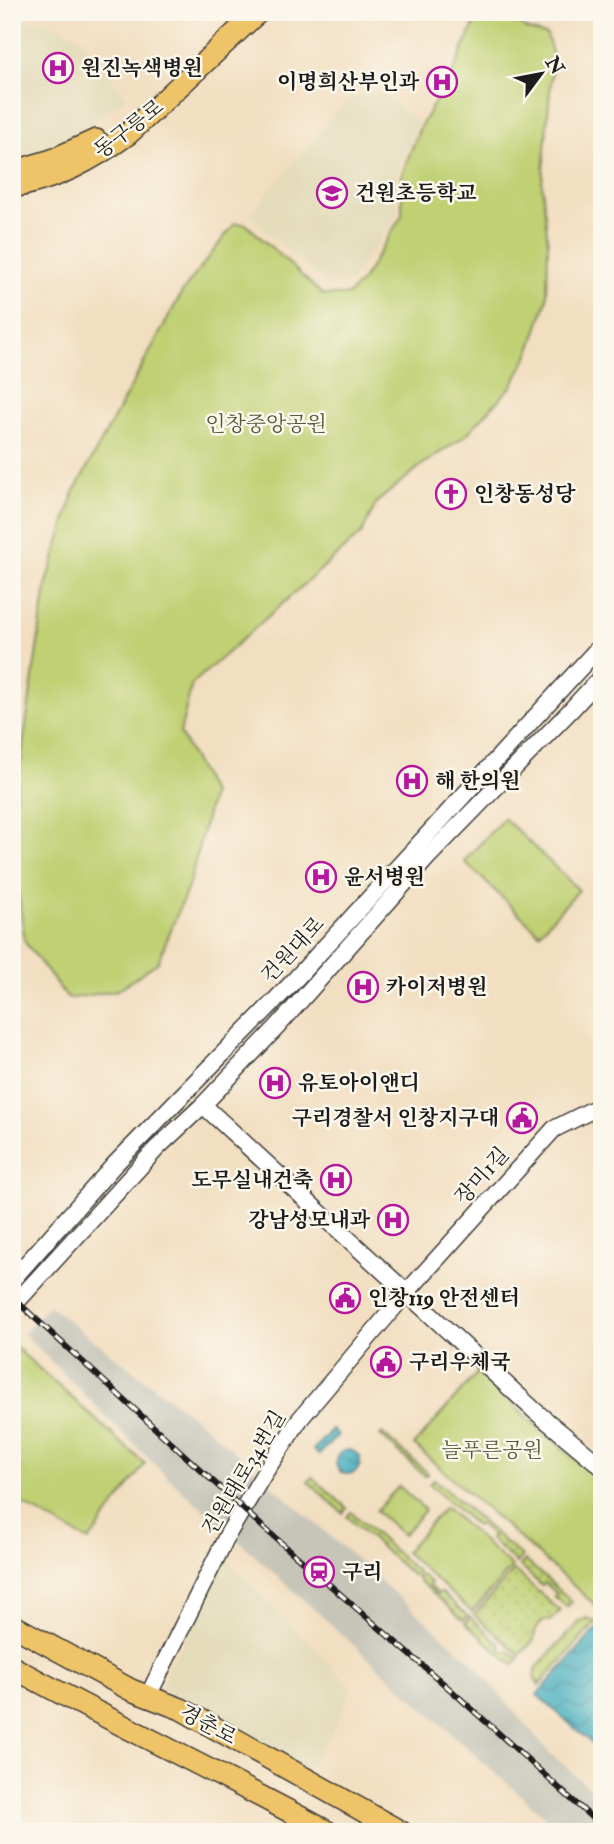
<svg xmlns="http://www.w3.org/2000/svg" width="614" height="1844" font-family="'IM FELL Double Pica','Noto Serif KR',serif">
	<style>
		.built { fill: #e3dbba }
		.railway { fill: #c6c5b8 }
		.grass { fill: url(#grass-dots); stroke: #6e7648; stroke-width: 2 }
		.park { fill: #c0d073; stroke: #6e7648; stroke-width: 2 }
		.garden { fill: url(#garden-furrows); stroke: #6e7648; stroke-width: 2 }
		.water { fill: url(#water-waves); stroke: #2c636c; stroke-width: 2 }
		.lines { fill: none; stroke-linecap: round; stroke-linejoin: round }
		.minor-casing { stroke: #3c3935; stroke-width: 19 }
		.major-casing { stroke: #3c3935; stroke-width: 24 }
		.minor { stroke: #fff; stroke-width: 16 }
		.major { stroke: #efc469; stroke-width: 21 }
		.rail-casing { stroke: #1c1c1c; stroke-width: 6 }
		.rail { stroke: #fbf7ec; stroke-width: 3.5; stroke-dasharray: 10; stroke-linecap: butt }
		.labels { text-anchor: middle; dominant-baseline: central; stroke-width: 5; stroke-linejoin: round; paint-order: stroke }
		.poi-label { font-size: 21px; font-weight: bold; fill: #1c1c1c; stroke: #fbf7ec; text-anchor: start }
		.street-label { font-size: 21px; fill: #1c1c1c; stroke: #fbf7ec }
		.park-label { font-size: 21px; fill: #555b3a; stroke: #fbf7ec }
	</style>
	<defs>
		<pattern id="grass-dots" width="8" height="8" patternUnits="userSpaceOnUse" patternTransform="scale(1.75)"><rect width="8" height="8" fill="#c0d073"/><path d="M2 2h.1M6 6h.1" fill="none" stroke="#a4b263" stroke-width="1.8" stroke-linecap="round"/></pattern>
		<pattern id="garden-furrows" width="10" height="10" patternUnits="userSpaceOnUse" patternTransform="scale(1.75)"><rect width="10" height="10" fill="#c0d073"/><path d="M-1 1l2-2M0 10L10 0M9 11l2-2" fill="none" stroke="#a4b263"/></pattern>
		<pattern id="water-waves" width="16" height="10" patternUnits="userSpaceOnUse" patternTransform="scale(1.75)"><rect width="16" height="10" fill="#3daabc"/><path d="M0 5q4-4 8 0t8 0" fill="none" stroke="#328a98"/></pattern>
	</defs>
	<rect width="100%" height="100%" fill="#fbf7ec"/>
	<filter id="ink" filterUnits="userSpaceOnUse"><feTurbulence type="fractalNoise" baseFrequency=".0143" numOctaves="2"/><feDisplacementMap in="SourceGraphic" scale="14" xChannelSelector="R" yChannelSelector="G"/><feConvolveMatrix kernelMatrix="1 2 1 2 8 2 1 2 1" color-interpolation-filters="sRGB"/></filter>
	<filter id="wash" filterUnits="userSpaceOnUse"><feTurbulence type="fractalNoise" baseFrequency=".00686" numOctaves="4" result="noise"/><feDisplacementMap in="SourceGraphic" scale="28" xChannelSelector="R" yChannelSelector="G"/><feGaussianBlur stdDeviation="1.57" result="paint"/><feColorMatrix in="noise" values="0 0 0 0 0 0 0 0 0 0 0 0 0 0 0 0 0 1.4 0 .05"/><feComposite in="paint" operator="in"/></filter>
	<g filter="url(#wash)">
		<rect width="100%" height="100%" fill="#f2dec0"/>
		<g class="built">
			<polygon points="12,20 41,21 63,29 81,39 127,97 66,141 38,152 17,156 12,149"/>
			<polygon points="378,91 418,122 397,171 397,215 350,282 326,284 249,215 347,100"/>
			<polygon points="226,1558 353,1688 329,1737 306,1772 161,1690 168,1667 192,1628"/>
		</g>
		<polygon class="railway" points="48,1305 204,1425 470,1660 551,1754 602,1799 602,1832 561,1832 164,1474 24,1334"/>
		<path class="grass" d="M514 1570 560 1611 550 1621 546 1620C538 1624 534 1630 534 1640L520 1655 474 1615Z"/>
		<g class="park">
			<polygon points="482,12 503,12 528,30 547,35 553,56 542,184 548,244 547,299 529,354 511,387 465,436 423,464 377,502 362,533 192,684 180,733 212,794 190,882 158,962 118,990 68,999 25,942 12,847 12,823 46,586 74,492 182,292 235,223 246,224 323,295 348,295 362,281 402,215 402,174 420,127 455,68 477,17"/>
			<polygon points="504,818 579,890 539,933 464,861"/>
			<polygon points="12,1344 145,1464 89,1541 12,1498"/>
			<polygon points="477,1373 602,1483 602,1611 414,1445"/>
			<polygon points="399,1486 425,1510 403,1535 376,1511"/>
			<polygon points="445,1507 512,1567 472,1612 405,1552"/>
		</g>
		<g class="garden">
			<polygon points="382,1433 428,1473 425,1476 380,1435"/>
			<polygon points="312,1477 347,1508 343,1513 308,1482"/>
			<polygon points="434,1479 522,1557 516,1563 490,1539 492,1536 479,1524 476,1526 429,1484"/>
			<polygon points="351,1512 417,1571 413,1576 347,1517"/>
			<polygon points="525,1560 572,1601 567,1607 554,1596 556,1593 545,1583 542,1586 520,1566"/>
			<polygon points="420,1574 431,1583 429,1586 438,1594 441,1592 468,1616 463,1620 416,1578"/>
			<polygon points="470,1617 500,1644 498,1646 505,1652 507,1650 519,1658 513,1665 465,1623"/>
			<polygon points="587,1618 596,1622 539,1685 534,1677 537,1667 579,1621"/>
		</g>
		<g class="water">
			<polygon points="332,1429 338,1435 319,1455 313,1450"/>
			<circle cx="348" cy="1462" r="12"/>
			<polygon points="598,1627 602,1630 602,1752 537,1695"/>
		</g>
	</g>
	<g filter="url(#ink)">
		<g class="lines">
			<g class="minor-casing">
				<g id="minor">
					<polyline points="203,1105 535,1411 602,1467"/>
					<polyline points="12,1280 114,1165 290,985 602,644"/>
					<polyline points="12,1307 157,1148 203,1105 277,1027 427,858 570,711 602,676"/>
					<polyline points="148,1696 228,1534 265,1472 300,1419 407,1292 554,1129 602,1105"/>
				</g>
			</g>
			<g class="major-casing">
				<g id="major">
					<polyline points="12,172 52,160 96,140"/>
					<path d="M12 187C56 180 92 160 128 134L258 12"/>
					<polyline points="12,1625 131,1690 181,1709 401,1832"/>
					<path d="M12 1667C116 1724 223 1775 328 1832"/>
				</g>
			</g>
			<use href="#minor" class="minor"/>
			<use href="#major" class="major"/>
			<g class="rail-casing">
				<polyline id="rail" points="12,1297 264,1528 452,1691 602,1827"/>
			</g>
			<use href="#rail" class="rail"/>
		</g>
	</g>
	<defs>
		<g id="hospital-ring" transform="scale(1.575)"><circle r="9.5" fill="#fbf7ec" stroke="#b5179e" stroke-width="1.5"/><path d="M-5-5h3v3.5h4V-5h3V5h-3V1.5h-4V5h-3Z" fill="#b5179e"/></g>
		<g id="school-ring" transform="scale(1.575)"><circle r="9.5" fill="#fbf7ec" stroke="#b5179e" stroke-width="1.5"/><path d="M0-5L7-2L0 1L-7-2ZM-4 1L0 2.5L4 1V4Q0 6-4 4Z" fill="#b5179e"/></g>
		<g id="church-ring" transform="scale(1.575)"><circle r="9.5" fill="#fbf7ec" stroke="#b5179e" stroke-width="1.5"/><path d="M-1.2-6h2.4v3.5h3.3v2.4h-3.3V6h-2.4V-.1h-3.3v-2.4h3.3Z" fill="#b5179e"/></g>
		<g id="civic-ring" transform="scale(1.575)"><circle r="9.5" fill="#fbf7ec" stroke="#b5179e" stroke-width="1.5"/><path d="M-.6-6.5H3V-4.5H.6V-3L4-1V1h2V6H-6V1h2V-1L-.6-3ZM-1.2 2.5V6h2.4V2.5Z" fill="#b5179e"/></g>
		<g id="station-ring" transform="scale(1.575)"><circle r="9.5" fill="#fbf7ec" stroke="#b5179e" stroke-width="1.5"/><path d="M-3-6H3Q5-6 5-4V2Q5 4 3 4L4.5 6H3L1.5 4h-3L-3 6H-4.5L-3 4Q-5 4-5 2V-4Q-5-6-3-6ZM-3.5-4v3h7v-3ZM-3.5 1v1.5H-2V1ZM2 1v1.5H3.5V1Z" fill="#b5179e"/></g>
	</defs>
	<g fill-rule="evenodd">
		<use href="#hospital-ring" x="58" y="68"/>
		<use href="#hospital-ring" x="442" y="82"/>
		<use href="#school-ring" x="332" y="193"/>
		<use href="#church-ring" x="451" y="494"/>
		<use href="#hospital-ring" x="412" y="781"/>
		<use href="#hospital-ring" x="321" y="877"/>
		<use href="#hospital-ring" x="363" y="987"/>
		<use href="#hospital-ring" x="275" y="1083"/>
		<use href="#civic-ring" x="522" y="1118"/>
		<use href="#hospital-ring" x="336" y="1180"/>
		<use href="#hospital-ring" x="393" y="1220"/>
		<use href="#civic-ring" x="345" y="1298"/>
		<use href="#civic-ring" x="386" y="1362"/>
		<use href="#station-ring" x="319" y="1572"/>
	</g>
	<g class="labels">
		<g class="poi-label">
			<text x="81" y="68">원진녹색병원</text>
			<text x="419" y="82" text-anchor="end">이명희산부인과</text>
			<text x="355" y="193">건원초등학교</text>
			<text x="474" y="494">인창동성당</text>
			<text x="435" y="781">해 한의원</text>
			<text x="344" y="877">윤서병원</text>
			<text x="386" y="987">카이저병원</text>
			<text x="298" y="1083">유토아이앤디</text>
			<text x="499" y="1118" text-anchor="end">구리경찰서 인창지구대</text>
			<text x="313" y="1180" text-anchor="end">도무실내건축</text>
			<text x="370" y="1220" text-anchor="end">강남성모내과</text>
			<text x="368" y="1298">인창119 안전센터</text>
			<text x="409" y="1362">구리우체국</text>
			<text x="342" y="1572">구리</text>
		</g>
		<g class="street-label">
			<text transform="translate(129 129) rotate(-38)">동구릉로</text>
			<text transform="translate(293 950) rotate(-47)">건원대로</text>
			<text transform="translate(482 1176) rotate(-48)">장미1길</text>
			<text transform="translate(244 1473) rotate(-59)">건원대로34번길</text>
			<text transform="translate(208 1725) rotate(28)">경춘로</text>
		</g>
		<g class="park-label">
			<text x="266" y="424">인창중앙공원</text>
			<text x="492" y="1450">늘푸른공원</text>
		</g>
	</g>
	<rect width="614" height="1844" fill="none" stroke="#fbf7ec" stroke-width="42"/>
	<g transform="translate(541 74) rotate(58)" stroke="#fbf7ec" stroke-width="5" paint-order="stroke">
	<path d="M0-5L12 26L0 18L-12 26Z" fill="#1c1c1c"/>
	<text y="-10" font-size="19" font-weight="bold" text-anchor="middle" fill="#1c1c1c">N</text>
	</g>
</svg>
